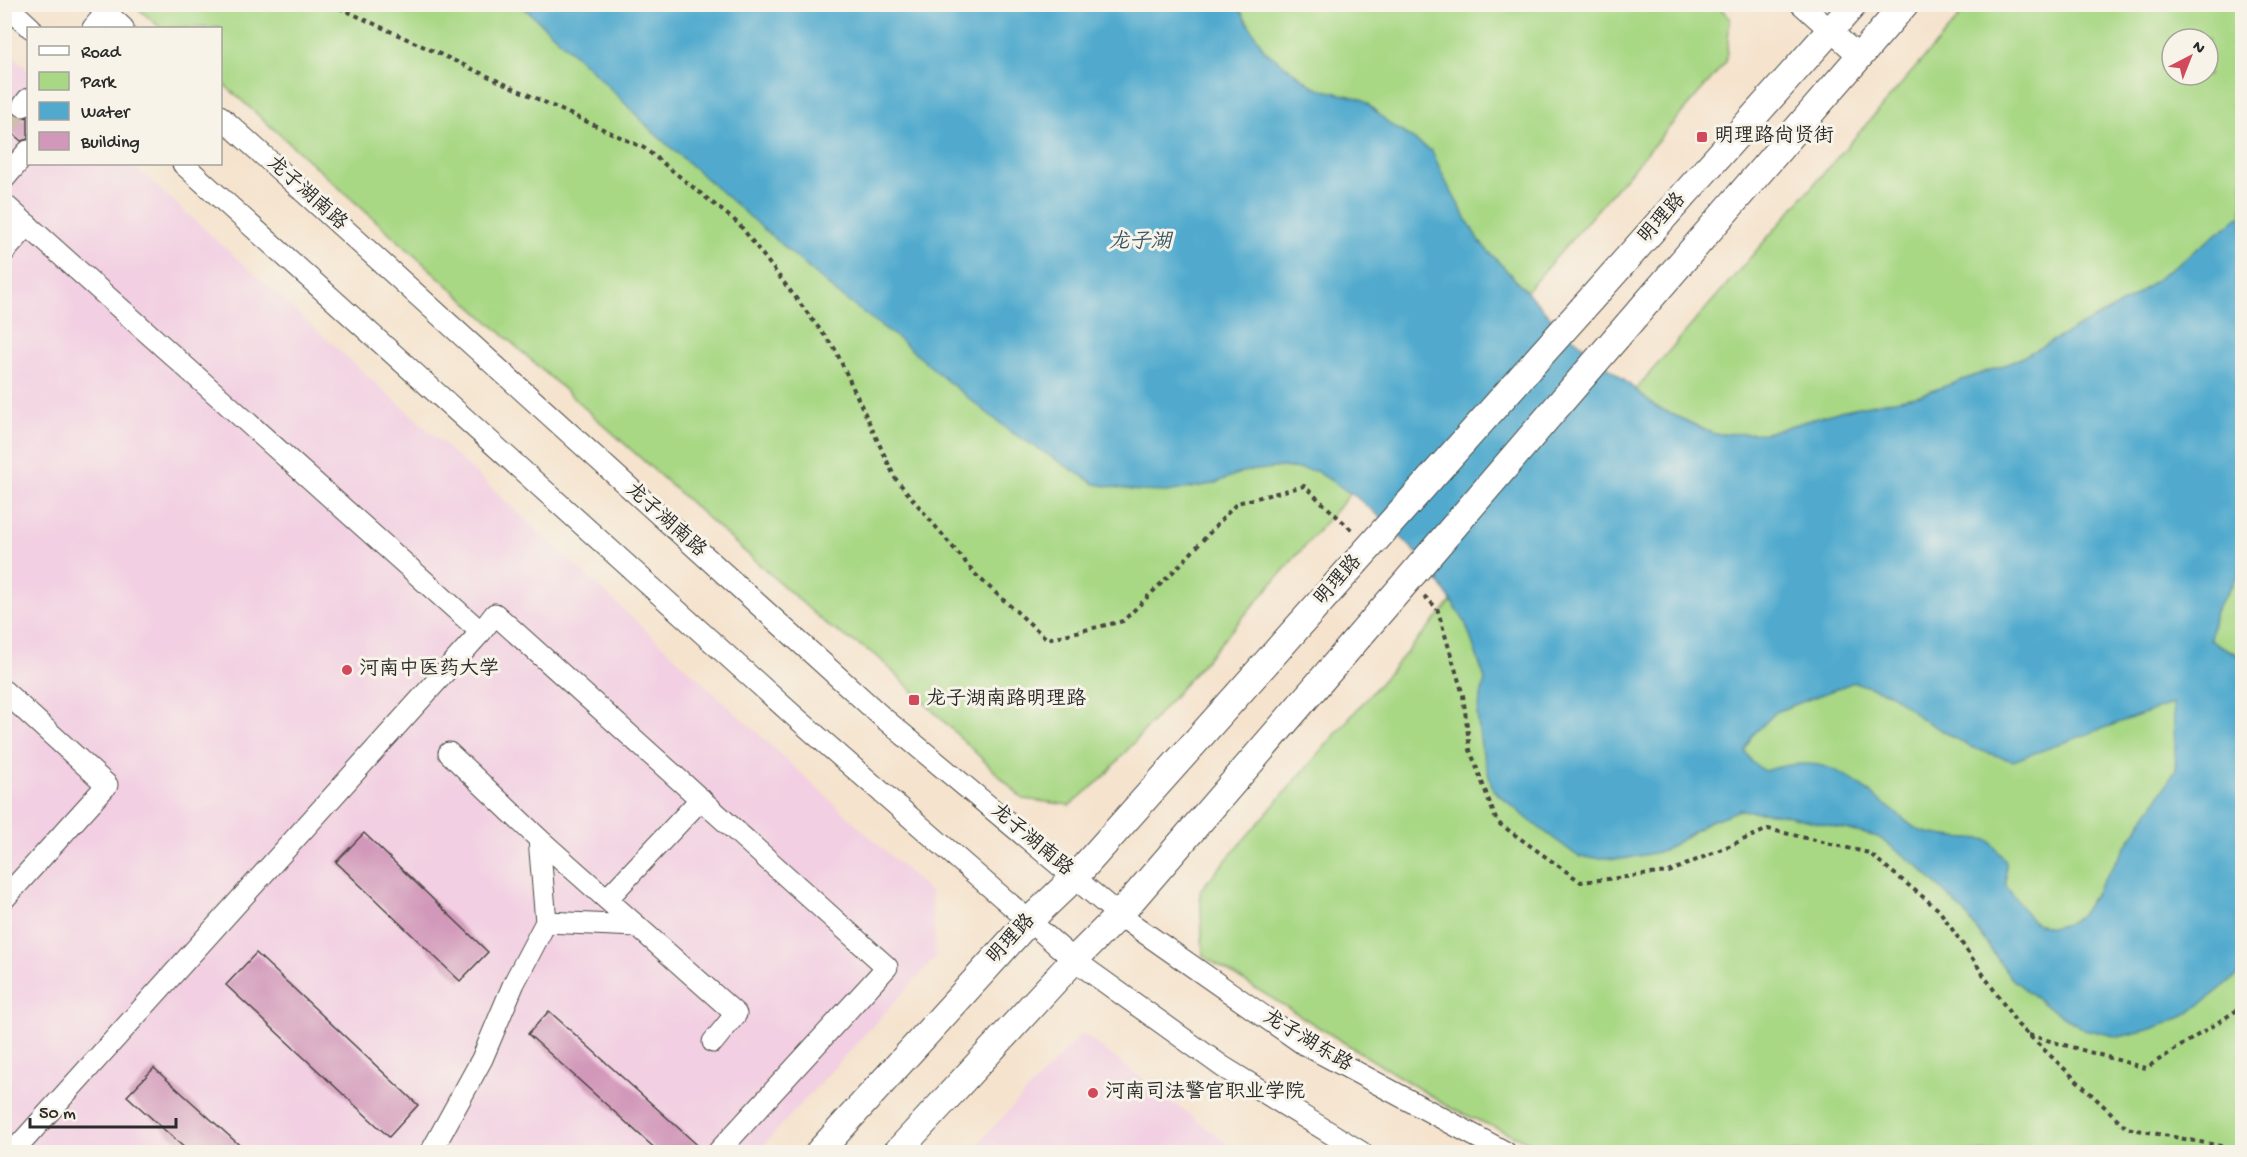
<svg xmlns="http://www.w3.org/2000/svg" width="2247" height="1157" font-family="'Gochi Hand','LXGW WenKai TC',sans-serif">
	<style>
		.built { fill: #f2cfe2 }
		.green { fill: #a9d885; stroke: #6a8258; stroke-width: 1.5; fill-rule: evenodd }
		.water { fill: #51aace; stroke: #3e6a7c; stroke-width: 1.5; fill-rule: evenodd }
		.building { fill: #d298ba }
		.lines { fill: none; stroke-linecap: round; stroke-linejoin: round }
		.minor-tunnel { stroke: #cdbead; stroke-width: 21; stroke-dasharray: 21 10; stroke-linecap: butt }
		.minor-casing { stroke: #494743; stroke-width: 23 }
		.major-casing { stroke: #494743; stroke-width: 29 }
		.path { stroke: #494743; stroke-width: 4; stroke-dasharray: 4.5 4.5; stroke-linecap: butt }
		.minor { stroke: #fff; stroke-width: 21 }
		.major { stroke: #fff; stroke-width: 27 }
		.major-bridge-casing { stroke: #494743; stroke-width: 29; stroke-linecap: butt }
		.major-bridge { stroke: #fff; stroke-width: 27 }
		.poi-dot { fill: #d1495b; stroke: #f7f3e8; stroke-width: 2 }
		.labels { text-anchor: middle; dominant-baseline: central; stroke-width: 6; stroke-linejoin: round; paint-order: stroke }
		.poi-label { font-size: 20px; fill: #2b2b2b; stroke: #f7f3e8; text-anchor: start }
		.street-label { font-size: 20px; fill: #2b2b2b; stroke: #f7f3e8 }
		.water-label { font-size: 21px; font-style: italic; fill: #385764; stroke: #f7f3e8 }
	</style>
	<rect width="100%" height="100%" fill="#f7f3e8"/>
	<filter id="ink" filterUnits="userSpaceOnUse"><feTurbulence type="fractalNoise" baseFrequency=".0167" numOctaves="2"/><feDisplacementMap in="SourceGraphic" scale="12" xChannelSelector="R" yChannelSelector="G"/><feConvolveMatrix kernelMatrix="1 2 1 2 8 2 1 2 1" color-interpolation-filters="sRGB"/></filter>
	<filter id="wash" filterUnits="userSpaceOnUse"><feTurbulence type="fractalNoise" baseFrequency=".008" numOctaves="4" result="noise"/><feDisplacementMap in="SourceGraphic" scale="24" xChannelSelector="R" yChannelSelector="G"/><feGaussianBlur stdDeviation="1.35" result="paint"/><feColorMatrix in="noise" values="0 0 0 0 0 0 0 0 0 0 0 0 0 0 0 0 0 1.4 0 .05"/><feComposite in="paint" operator="in"/></filter>
	<g filter="url(#wash)">
		<rect width="100%" height="100%" fill="#f5e3cd"/>
		<g class="built">
			<polygon points="4,49 28,70 28,164 132,164 447,447 931,893 936,957 757,1152 5,1152"/>
			<polygon points="1082,1033 1239,1152 970,1152"/>
		</g>
		<g class="green">
			<polygon points="1716,4 1730,18 1726,62 1103,778 1070,805 1023,799 876,655 828,626 221,82 220,28 161,28 134,5"/>
			<path d="M1970 5H2242V1152H1552L1452 1109 1203 956 1200 890ZM2172 39H2208V75H2172Z"/>
		</g>
		<path class="water" d="M521 5H1237L1265 51 1316 88 1362 99 1391 125 1432 151 1447 184 1479 241 1557 324 1655 406 1714 434 1766 433 1844 410 1920 395 2013 362 2129 300 2242 215V570L2215 611 2210 640 2242 657V972L2187 1015 2152 1029 2119 1037 2084 1029 2046 1006 2012 979 1965 913 1918 866 1878 837 1781 814 1740 810 1708 822 1664 851 1623 859 1579 857 1534 824 1493 790 1481 746 1477 714 1485 679 1465 622 1425 561 1379 516 1355 496 1316 471 1282 467 1242 472 1213 484 1167 492 1138 491 1095 484 1011 432 946 380 900 340 838 294 654 133 598 76ZM1854 682 1891 694 1922 719 1970 747 2013 761 2173 703 2176 770 2081 915 2067 924 2050 928 2032 921 2006 886V861L1989 840C1967 837 1942 838 1921 831 1912 828 1903 818 1895 812 1846 776 1829 751 1764 771L1752 762 1745 751 1751 737 1776 712Z"/>
		<g id="blocks">
			<g class="building">
				<polygon points="4,95 12,101 11,111 15,116 21,119 28,117 28,139 21,141 4,126"/>
				<polygon points="364,833 488,952 460,981 336,862"/>
				<polygon points="256,953 418,1105 389,1137 226,985"/>
				<polygon points="549,1011 705,1152 659,1152 528,1034"/>
				<polygon points="154,1068 247,1152 189,1152 127,1096"/>
			</g>
		</g>
	</g>
	<g filter="url(#ink)">
		<use href="#blocks" fill-opacity="0" stroke="#494743" stroke-width="1.5"/>
		<g class="lines">
			<polyline class="minor-tunnel" points="4,127 23,106"/>
			<g class="minor-casing">
				<g id="minor">
					<polyline points="5,4 31,28"/>
					<polyline points="97,4 123,28"/>
					<polyline points="1801,4 1859,56"/>
					<polyline points="93,28 106,13"/>
					<polyline points="23,106 28,99"/>
					<polyline points="220,116 881,716 1119,915 1302,1043 1505,1152"/>
					<polyline points="183,164 793,715 1074,960 1223,1067 1361,1152"/>
					<polyline points="4,179 28,151"/>
					<polyline points="4,204 481,632 495,614 887,967 718,1152"/>
					<polyline points="4,252 28,225"/>
					<polyline points="4,691 107,785 4,899"/>
					<polyline points="539,839 736,1014 713,1042"/>
					<polyline points="607,899 701,799"/>
					<polyline points="546,922 637,926"/>
					<polyline points="13,1152 481,632"/>
					<polyline points="431,1152 482,1059 514,983 546,922 539,839 449,753"/>
				</g>
			</g>
			<g class="major-casing">
				<g id="major">
					<polyline points="1583,308 1854,4"/>
					<polyline points="1617,337 1905,4"/>
					<polyline points="819,1152 1029,921 1074,878 1355,563"/>
					<polyline points="897,1152 1074,960 1119,915 1400,589"/>
				</g>
			</g>
			<g class="path">
				<polyline points="331,4 644,148 739,224 835,349 895,478 977,576 1047,639 1123,621 1181,564 1237,503 1304,486 1354,532"/>
				<polyline points="1424,596 1437,608 1463,695 1470,750 1497,822 1581,882 1669,872 1768,829 1869,853 1939,910 2018,1025 2127,1128 2242,1150"/>
				<polyline points="2029,1035 2146,1068 2242,1007"/>
			</g>
			<use href="#minor" class="minor"/>
			<use href="#major" class="major"/>
			<g class="major-bridge-casing">
				<g id="major-bridge">
					<polyline points="1355,563 1583,308"/>
					<polyline points="1400,589 1617,337"/>
				</g>
			</g>
			<use href="#major-bridge" class="major-bridge"/>
		</g>
	</g>
	<g class="poi-dot">
		<rect x="1696" y="131" width="12" height="12" rx="3"/>
		<circle cx="347" cy="670" r="6"/>
		<rect x="908" y="694" width="12" height="12" rx="3"/>
		<circle cx="1093" cy="1093" r="6"/>
	</g>
	<g class="labels">
		<g class="poi-label">
			<text x="1714" y="137">明理路尚贤街</text>
			<text x="359" y="670">河南中医药大学</text>
			<text x="926" y="700">龙子湖南路明理路</text>
			<text x="1105" y="1093">河南司法警官职业学院</text>
		</g>
		<g class="street-label">
			<text transform="translate(306 194) rotate(42)">龙子湖南路</text>
			<text transform="translate(1663 219) rotate(-48)">明理路</text>
			<text transform="translate(665 521) rotate(42)">龙子湖南路</text>
			<text transform="translate(1339 581) rotate(-48)">明理路</text>
			<text transform="translate(1031 841) rotate(40)">龙子湖南路</text>
			<text transform="translate(1012 940) rotate(-47)">明理路</text>
			<text transform="translate(1307 1042) rotate(31)">龙子湖东路</text>
		</g>
		<g class="water-label">
			<text x="1140" y="243">龙子湖</text>
		</g>
	</g>
	<rect width="2247" height="1157" fill="none" stroke="#f7f3e8" stroke-width="24"/>
	<rect x="27" y="27" width="195" height="138" fill="#f7f3e8" stroke="#a5a39c" stroke-width="1.5"/>
	<rect x="39" y="46" width="30" height="9" fill="#ffffff" stroke="#a5a39c" stroke-width="1.5"/>
	<text x="81" y="57" font-size="18" fill="#2b2b2b">Road</text>
	<rect x="39" y="72" width="30" height="18" fill="#a9d885" stroke="#a5a39c" stroke-width="1.5"/>
	<text x="81" y="87" font-size="18" fill="#2b2b2b">Park</text>
	<rect x="39" y="102" width="30" height="18" fill="#51aace" stroke="#a5a39c" stroke-width="1.5"/>
	<text x="81" y="117" font-size="18" fill="#2b2b2b">Water</text>
	<rect x="39" y="132" width="30" height="18" fill="#d298ba" stroke="#a5a39c" stroke-width="1.5"/>
	<text x="81" y="147" font-size="18" fill="#2b2b2b">Building</text>
	<g transform="translate(2190 57) rotate(42)"><circle r="28" fill="#f7f3e8" stroke="#a5a39c" stroke-width="1.5"/>
	<path d="M0-4.5L10 22L0 15L-10 22Z" fill="#d1495b"/>
	<text y="-9" font-size="16" font-weight="bold" text-anchor="middle" fill="#2b2b2b">N</text>
	</g>
	<path d="M30 1118v9h146v-9" fill="none" stroke="#2b2b2b" stroke-width="3"/>
	<text x="39" y="1118" font-size="18" fill="#2b2b2b" stroke="#f7f3e8" stroke-width="4.5" paint-order="stroke">50 m</text>
</svg>
